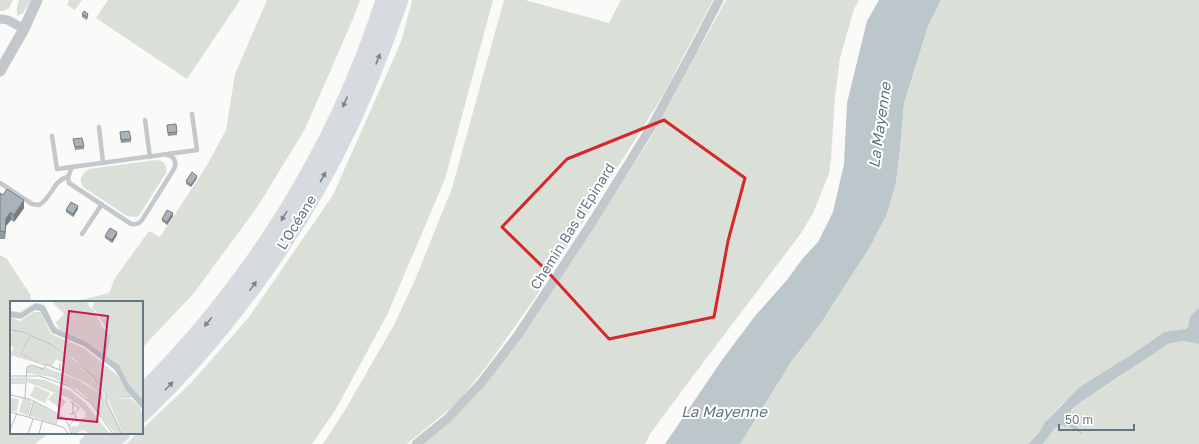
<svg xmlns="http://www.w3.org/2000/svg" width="1199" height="444" font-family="'Golos Text',sans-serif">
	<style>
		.green { fill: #dadfd7 }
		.water { fill: #bbc7cb }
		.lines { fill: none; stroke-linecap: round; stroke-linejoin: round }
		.service { stroke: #c3c8cc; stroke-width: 4.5 }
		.minor { stroke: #c3c8cc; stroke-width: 9 }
		.tertiary { stroke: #c3c8cc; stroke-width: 11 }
		.motorway { stroke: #d6dbdf; stroke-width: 17 }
		.wall { fill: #929a9f }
		.shaded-wall { fill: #777d82 }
		.building { fill: #aab3b9; stroke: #777d82 }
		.oneway { fill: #768591 }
		.marked { fill: none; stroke: #d62828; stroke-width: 3; stroke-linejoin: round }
		.labels { text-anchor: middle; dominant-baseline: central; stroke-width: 4; stroke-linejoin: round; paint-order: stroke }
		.street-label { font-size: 14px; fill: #657683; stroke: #fff }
		.water-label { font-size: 15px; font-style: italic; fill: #60757c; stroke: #fff }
		.inset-river { fill: none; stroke: #bbc7cb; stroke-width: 2 }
		.inset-road { fill: none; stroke: #b5bdc2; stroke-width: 1 }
		.view { fill: #c2185b; fill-opacity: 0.15; stroke: #c2185b; stroke-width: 2 }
		.inset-edge { fill: none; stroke: #657683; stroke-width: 2 }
	</style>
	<rect width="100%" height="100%" fill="#fafaf8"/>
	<g class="green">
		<polygon points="0,0 13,0 9,8 3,11 0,11"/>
		<polygon points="19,0 31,0 23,13 17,16 17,5"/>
		<polygon points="69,0 82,0 75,10 67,5"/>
		<polygon points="108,0 240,0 187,79 96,18"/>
		<polygon points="267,0 360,0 353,19 305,129 258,206 194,293 142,348 142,302 74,302 109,293 115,278 149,231 160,237 206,167 226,130 235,74"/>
		<polygon points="412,0 493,0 445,179 388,313 336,409 312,444 126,444 137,433 142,433 142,429 191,383 249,317 333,195 401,42"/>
		<polygon points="504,0 525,0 609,23 621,0 713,0 662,97 535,298 489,363 457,403 407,444 323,444 345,410 394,325 415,280 452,188"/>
		<polygon points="726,0 859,0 854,9 840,58 835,97 831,159 829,174 813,213 802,232 690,380 650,434 645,444 421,444 466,404 551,292 650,139"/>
		<polygon points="941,0 1199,0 1199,308 1190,316 1188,327 1184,329 1177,330 1155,338 1062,404 1044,423 1039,433 1028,444 740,444 791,362 821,323 871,245 887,214 896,183 900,149 904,105 928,26"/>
		<path d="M156 160C164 160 167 165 166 173L140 214 137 217 127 216 83 187C78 179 82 174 89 169Z"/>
		<polygon points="0,255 7,259 30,294 31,302 11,302 11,433 49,433 35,444 0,444"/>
		<path d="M1182 341 1199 344V444H1043L1055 428 1060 425 1070 427 1078 433 1082 432 1069 414C1080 398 1098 391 1113 381 1131 369 1148 354 1167 345 1172 343 1177 342 1182 341Z"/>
	</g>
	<g class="water">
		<polygon points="879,0 941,0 928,26 904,104 900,149 896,183 887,214 871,245 821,323 791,362 740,444 665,444 722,360 755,316 787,280 803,258 818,242 833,212 844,164 847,103 867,21"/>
		<polygon points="1199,308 1199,344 1182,341 1168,344 1079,403 1073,408 1069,414 1082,433 1081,434 1070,427 1060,425 1055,428 1043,444 1028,444 1039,433 1044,423 1080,387 1131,355 1164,332 1185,329 1188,327 1190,316"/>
	</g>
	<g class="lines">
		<g class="service">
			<polyline points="145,120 150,157"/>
			<polyline points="99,127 103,163"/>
			<polyline points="52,136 57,169 197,150 192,114"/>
			<path d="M72 167 68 177 69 183 131 224C136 225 139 224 142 220L174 169C177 163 175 157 168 155"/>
			<path d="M0 183 32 204 39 205C52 198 53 180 68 177"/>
			<polyline points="82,234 102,204"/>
		</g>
		<g class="minor">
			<polyline points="0,19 8,20 24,29"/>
			<polyline points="416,444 447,419 481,383 518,335 594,219 653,124 691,54 719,0"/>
		</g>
		<polyline class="tertiary" points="0,71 24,29 37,0"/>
		<g class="motorway">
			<path d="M142 393C252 284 337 148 384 0"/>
			<path d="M142 414C228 331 300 231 351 123 370 83 385 42 400 0"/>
			<polyline points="88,444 100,433"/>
			<polyline points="109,444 122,433"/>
		</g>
	</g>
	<g class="wall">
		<polygon points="82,14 88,17 87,20 82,17"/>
		<polygon points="167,127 177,132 177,135 168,136"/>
		<polygon points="120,132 131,139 131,142 121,143"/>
		<polygon points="73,139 84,146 84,149 75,150"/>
		<polygon points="197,178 191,187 186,184 186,181"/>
		<polygon points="0,193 24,208 14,222 11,220 6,226 5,239 0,239"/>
		<polygon points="78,209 73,217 66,212 66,210"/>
		<polygon points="173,216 167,225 162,221 162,219"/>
		<polygon points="117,235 112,243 105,238 105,236"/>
	</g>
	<g class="shaded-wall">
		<polygon points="197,176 197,178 191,187 191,185"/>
		<polygon points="24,200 24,208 14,222 14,215"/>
		<polygon points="78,206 78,209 73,217 73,214"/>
		<polygon points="11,212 11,220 6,226 5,239 5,232 6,218"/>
		<polygon points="173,213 173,216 167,225 167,222"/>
		<polygon points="117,232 117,235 112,243 112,240"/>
	</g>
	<g class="building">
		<polygon points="84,11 88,14 87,17 82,14"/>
		<polygon points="176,124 177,132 168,133 167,125"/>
		<polygon points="129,131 131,139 121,140 120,132"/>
		<polygon points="82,138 84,146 75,147 73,139"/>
		<polygon points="192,172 197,176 191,185 186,181"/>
		<polygon points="7,189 24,200 14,215 11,212 6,218 5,232 0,231 0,193 3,195"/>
		<polygon points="71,202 78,206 73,214 66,210"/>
		<polygon points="167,210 173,213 167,222 162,219"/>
		<polygon points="110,228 117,232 112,240 105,236"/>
	</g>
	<defs><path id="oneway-solid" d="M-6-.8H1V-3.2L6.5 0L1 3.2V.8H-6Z"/></defs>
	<g class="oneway">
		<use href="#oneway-solid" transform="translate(378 59) rotate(-69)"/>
		<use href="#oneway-solid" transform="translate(345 102) rotate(114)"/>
		<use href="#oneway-solid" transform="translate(323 177) rotate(-61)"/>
		<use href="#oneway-solid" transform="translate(284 216) rotate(121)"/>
		<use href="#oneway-solid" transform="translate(253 286) rotate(-54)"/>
		<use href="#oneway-solid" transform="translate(208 322) rotate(130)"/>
		<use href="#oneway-solid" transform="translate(169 386) rotate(-46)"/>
	</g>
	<path class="marked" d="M664 120 745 178 728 241 714 317 609 339 548 272 502 227 567 159Z"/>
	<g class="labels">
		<g class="street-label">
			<text transform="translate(296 222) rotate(-58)">L’Océane</text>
			<text transform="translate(572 226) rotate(-58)">Chemin Bas d'Epinard</text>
		</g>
		<g class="water-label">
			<text transform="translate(879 125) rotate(-82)">La Mayenne</text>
			<text x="724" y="411">La Mayenne</text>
		</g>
	</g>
	<g transform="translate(10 301)">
		<rect width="133" height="133" fill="#fafaf8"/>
		<path d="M27 0 35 3 46 21 54 13 41 0H77L80 7H83L92 25 100 34 83 6 85 0H133V99L118 82 109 64 75 40 59 35 46 28 43 24 40 18 35 5 26 2 11 12H7L0 10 10 11 23 3 26 2 32 3 35 5 43 24 50 29 36 4ZM24 11H30L41 33 74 47 106 73 122 97H102L122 98 128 104 133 112V133H113L93 87 66 60 40 43 21 34 0 29V16L10 20ZM0 30 1 33 3 30 8 31 19 35 10 53 30 63 0 54 4 46 0 44ZM20 35 39 43 84 77 97 98 76 82 12 53ZM46 58 55 63 52 70 42 65ZM21 65 37 67 68 79 87 91 96 98 112 133H105L78 98 68 89 42 76 16 72 18 66ZM15 76V83H0V77ZM16 77 35 79 62 91 75 102 100 133H80L74 129 63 133 60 125H68L71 118 76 116 75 110 61 98 17 81ZM25 85 40 92 35 102 20 95ZM45 91 56 101 50 108 38 98ZM1 97 9 98 7 111 0 110ZM13 97 23 100H20L22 102 18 115 9 111ZM23 101 29 103 49 115 47 124 20 115 24 102 36 108Z" fill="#dadfd7" fill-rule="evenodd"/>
		<path d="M26 2 35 5 46 28 75 40 109 64 118 82 133 99V109L116 89 105 69 74 45 42 32 30 10 25 9 11 18 0 16V10L11 12Z" fill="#bbc7cb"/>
		<path class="inset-river" d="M95 56 99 34"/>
		<path class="inset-road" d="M0 29 12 31 40 43 82 74 96 93 97 102 112 133M35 63 50 69V62M0 75H30L59 85 81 102 103 133M0 94 19 98 41 109 56 119 62 133M15 97 17 66 22 64 33 68 36 65 11 53 20 34M60 101H63V113H60M63 103 69 107 65 112M0 111 53 126 59 133M19 116 24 100M59 125 66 116 64 112M0 129 7 112M18 133 23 118M29 133 32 121"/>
		<path class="view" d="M59 10 98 15 87 121 48 117Z"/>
		<rect width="133" height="133" class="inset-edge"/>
	</g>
	<path d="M1059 424v6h75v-6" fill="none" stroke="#657683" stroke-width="2"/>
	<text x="1065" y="424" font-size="12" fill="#657683" stroke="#ffffff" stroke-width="3" paint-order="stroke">50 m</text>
</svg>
